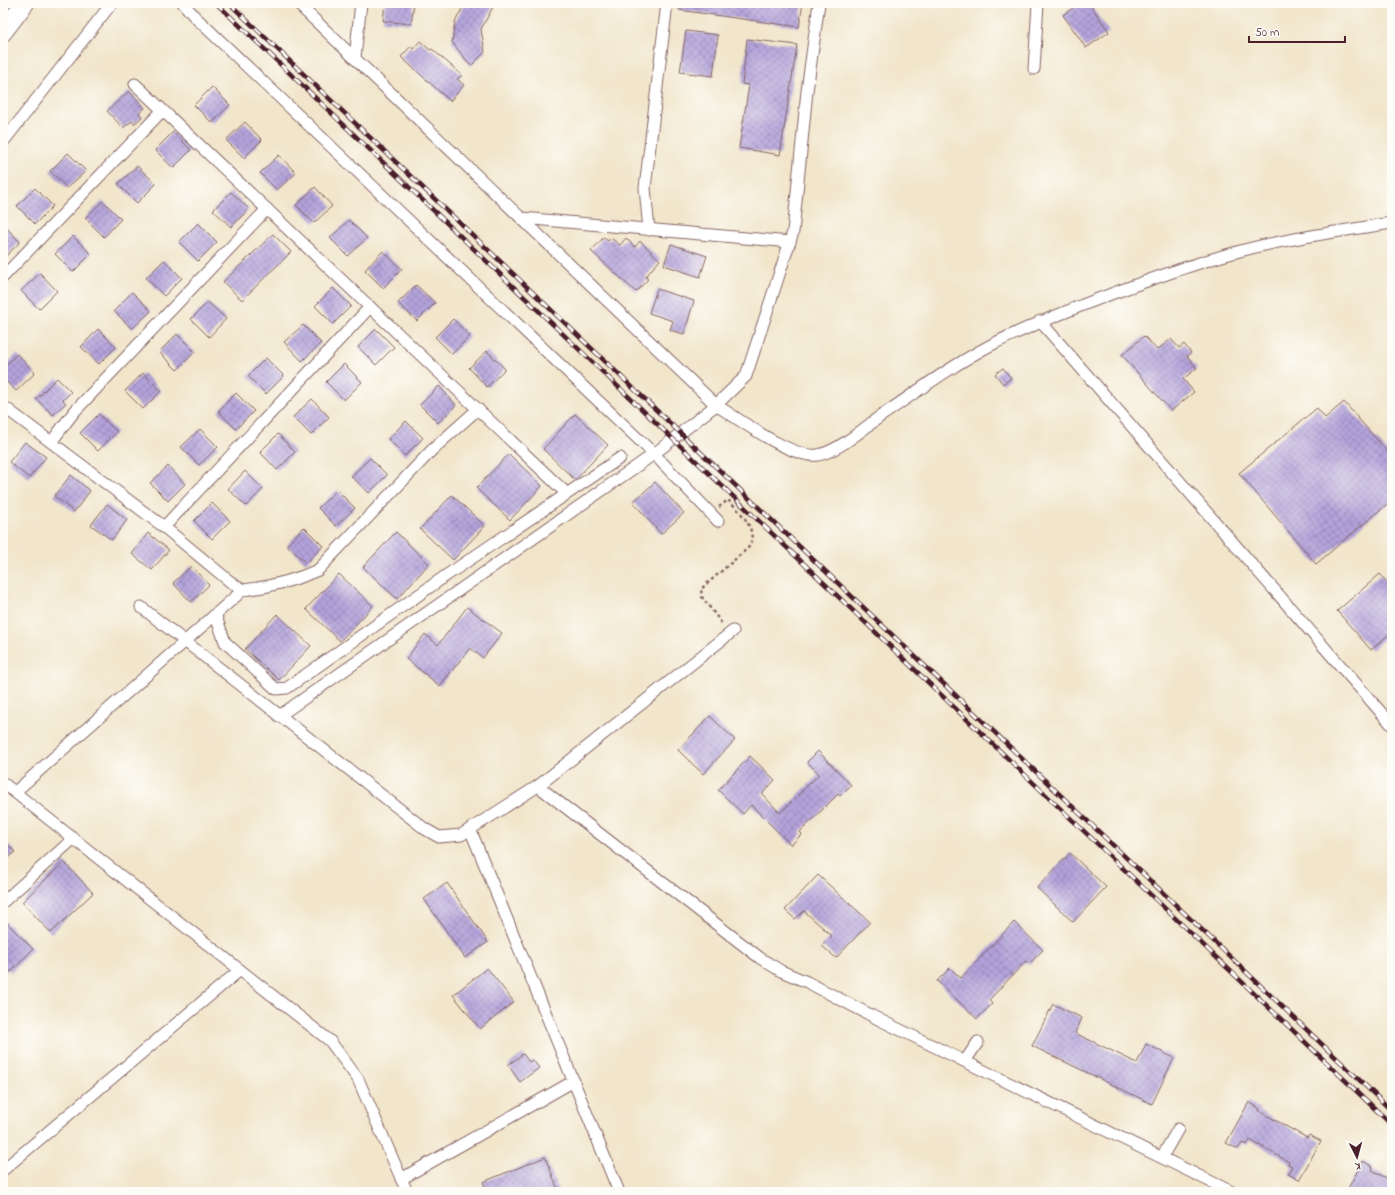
<svg xmlns="http://www.w3.org/2000/svg" width="1395" height="1195" font-family="'Indie Flower',sans-serif">
	<style>
		.building { fill: url(#building-cross-hatch) }
		.lines { fill: none; stroke-linecap: round; stroke-linejoin: round }
		.minor-casing { stroke: #846463; stroke-width: 13 }
		.trunk-casing { stroke: #846463; stroke-width: 20 }
		.path { stroke: #846463; stroke-width: 2.5; stroke-dasharray: 3 3; stroke-linecap: butt }
		.minor { stroke: #fff; stroke-width: 11 }
		.trunk { stroke: #fff; stroke-width: 18 }
		.rail-casing { stroke: #4a1f2b; stroke-width: 4.5 }
		.rail { stroke: #fdfcf7; stroke-width: 3; stroke-dasharray: 9; stroke-linecap: butt }
	</style>
	<defs>
		<pattern id="building-cross-hatch" width="8" height="8" patternUnits="userSpaceOnUse"><rect width="8" height="8" fill="#b3a3db"/><path d="M0 0l8 8M0 8l8-8" fill="none" stroke="#9484b2"/></pattern>
	</defs>
	<rect width="100%" height="100%" fill="#fdfcf7"/>
	<filter id="ink" filterUnits="userSpaceOnUse"><feTurbulence type="fractalNoise" baseFrequency=".025" numOctaves="2"/><feDisplacementMap in="SourceGraphic" scale="8" xChannelSelector="R" yChannelSelector="G"/><feConvolveMatrix kernelMatrix="1 2 1 2 8 2 1 2 1" color-interpolation-filters="sRGB"/></filter>
	<filter id="wash" filterUnits="userSpaceOnUse"><feTurbulence type="fractalNoise" baseFrequency=".012" numOctaves="4" result="noise"/><feDisplacementMap in="SourceGraphic" scale="16" xChannelSelector="R" yChannelSelector="G"/><feGaussianBlur stdDeviation="0.9" result="paint"/><feColorMatrix in="noise" values="0 0 0 0 0 0 0 0 0 0 0 0 0 0 0 0 0 1.4 0 .05"/><feComposite in="paint" operator="in"/></filter>
	<g filter="url(#wash)">
		<rect width="100%" height="100%" fill="#f1e5ca"/>
		<g id="blocks">
			<g class="building">
				<polygon points="385,3 414,3 411,24 383,21"/>
				<polygon points="465,3 486,3 493,7 481,29 485,52 471,66 452,42 455,22"/>
				<polygon points="679,3 803,3 799,27 679,10"/>
				<polygon points="1080,3 1089,3 1109,32 1086,48 1063,15"/>
				<polygon points="686,31 718,35 713,76 680,72"/>
				<polygon points="747,39 797,45 780,155 739,148 749,85 742,84"/>
				<polygon points="420,41 430,50 432,49 462,75 457,79 464,85 450,101 401,57 411,46 413,49"/>
				<polygon points="212,87 230,105 212,123 194,105"/>
				<polygon points="129,91 145,108 139,113 142,117 134,124 132,121 123,128 107,111"/>
				<polygon points="245,122 262,140 244,158 226,140"/>
				<polygon points="173,132 191,150 173,168 155,150"/>
				<polygon points="68,153 86,171 67,188 50,171"/>
				<polygon points="279,155 296,173 277,190 260,173"/>
				<polygon points="137,166 156,184 137,203 118,184"/>
				<polygon points="315,187 332,206 314,223 296,205"/>
				<polygon points="35,188 53,206 35,224 17,206"/>
				<polygon points="231,192 249,209 231,227 213,210"/>
				<polygon points="103,201 121,219 104,237 85,218"/>
				<polygon points="349,220 367,238 348,256 330,238"/>
				<polygon points="198,223 217,242 198,261 179,242"/>
				<polygon points="3,224 20,242 3,259"/>
				<polygon points="273,234 291,252 242,300 223,282"/>
				<polygon points="73,236 91,254 73,272 55,254"/>
				<polygon points="604,237 608,241 611,238 620,245 626,238 635,247 640,241 660,260 645,277 648,279 636,292 591,251"/>
				<polygon points="671,244 707,256 700,277 664,265"/>
				<polygon points="383,251 402,269 383,288 365,270"/>
				<polygon points="164,260 182,278 164,296 146,278"/>
				<polygon points="40,273 57,291 39,309 21,291"/>
				<polygon points="416,285 435,303 417,321 398,303"/>
				<polygon points="333,288 351,306 333,324 315,306"/>
				<polygon points="657,289 694,301 684,334 670,330 673,321 649,313"/>
				<polygon points="132,292 151,311 132,329 114,311"/>
				<polygon points="208,302 226,319 209,337 191,319"/>
				<polygon points="453,319 470,336 452,354 435,337"/>
				<polygon points="303,325 321,343 302,361 284,342"/>
				<polygon points="98,329 116,347 99,364 81,347"/>
				<polygon points="376,329 394,347 376,365 358,347"/>
				<polygon points="177,334 195,352 177,370 159,352"/>
				<polygon points="1144,336 1157,350 1171,339 1179,348 1184,344 1191,353 1187,356 1197,368 1183,379 1194,392 1171,411 1122,355"/>
				<polygon points="487,351 505,369 487,387 469,368"/>
				<polygon points="17,354 35,373 16,391 3,378 3,368"/>
				<polygon points="266,358 284,376 266,394 248,376"/>
				<polygon points="344,364 362,382 344,400 326,382"/>
				<polygon points="1003,368 1011,378 1003,384 995,374"/>
				<polygon points="143,373 161,391 143,409 125,391"/>
				<polygon points="57,378 71,392 63,400 66,403 53,415 36,399"/>
				<polygon points="439,386 456,405 438,423 420,405"/>
				<polygon points="236,393 254,411 236,429 218,411"/>
				<polygon points="312,399 329,417 311,435 293,417"/>
				<polygon points="1344,402 1392,457 1392,500 1316,564 1239,473 1317,408 1325,418"/>
				<polygon points="99,414 117,432 98,451 80,433"/>
				<polygon points="575,414 608,445 575,480 543,449"/>
				<polygon points="406,421 423,438 405,456 388,439"/>
				<polygon points="200,429 218,447 199,465 181,447"/>
				<polygon points="278,434 295,452 277,470 260,452"/>
				<polygon points="25,442 46,457 29,478 9,462"/>
				<polygon points="509,454 542,486 510,520 476,488"/>
				<polygon points="370,458 387,475 369,493 351,476"/>
				<polygon points="168,466 185,484 168,501 150,483"/>
				<polygon points="245,471 263,489 246,506 228,489"/>
				<polygon points="71,475 90,491 74,512 54,496"/>
				<polygon points="655,482 684,513 661,534 633,502"/>
				<polygon points="337,490 355,508 336,526 318,508"/>
				<polygon points="452,495 485,526 453,560 420,529"/>
				<polygon points="212,503 230,521 212,539 194,521"/>
				<polygon points="107,504 127,520 112,540 91,525"/>
				<polygon points="304,527 323,546 306,563 287,545"/>
				<polygon points="396,532 429,564 397,599 363,567"/>
				<polygon points="148,533 169,550 152,570 132,554"/>
				<polygon points="191,566 209,585 191,602 173,583"/>
				<polygon points="339,574 373,606 340,641 306,609"/>
				<polygon points="1380,574 1392,588 1392,632 1371,650 1337,611"/>
				<polygon points="467,607 502,633 483,658 470,648 440,686 406,659 425,634 438,645"/>
				<polygon points="277,614 311,646 279,680 245,649"/>
				<polygon points="710,716 735,740 703,774 678,750"/>
				<polygon points="818,751 851,785 840,796 838,794 800,832 802,834 791,845 751,805 743,814 718,790 750,756 775,780 762,794 780,813 819,774 807,762"/>
				<polygon points="3,839 15,852 3,863"/>
				<polygon points="1070,853 1106,887 1073,922 1037,888"/>
				<polygon points="64,862 93,893 51,933 22,902"/>
				<polygon points="818,875 870,922 836,958 822,946 832,936 804,911 795,919 785,910"/>
				<polygon points="447,883 488,942 465,958 424,899"/>
				<polygon points="3,919 33,949 11,972 8,969 3,975"/>
				<polygon points="1014,922 1043,950 1029,964 1026,961 989,1000 992,1004 977,1019 937,981 950,968 961,978"/>
				<polygon points="487,968 514,1002 480,1029 453,995"/>
				<polygon points="1053,1004 1082,1018 1075,1033 1137,1063 1146,1044 1174,1058 1152,1104 1032,1046"/>
				<polygon points="523,1054 529,1062 533,1060 539,1068 520,1082 508,1065"/>
				<polygon points="1249,1102 1260,1109 1259,1111 1307,1138 1309,1135 1321,1141 1299,1180 1288,1174 1292,1166 1288,1164 1289,1162 1250,1140 1247,1145 1242,1143 1238,1149 1226,1143"/>
				<polygon points="545,1157 559,1192 487,1192 483,1182"/>
				<polygon points="1363,1161 1373,1167 1372,1170 1392,1181 1392,1192 1346,1192"/>
			</g>
		</g>
	</g>
	<g filter="url(#ink)">
		<use href="#blocks" fill-opacity="0" stroke="#846463" stroke-width="1"/>
		<g class="lines">
			<g class="minor-casing">
				<g id="minor">
					<polyline points="183,3 194,16 654,454 718,521"/>
					<path d="M297 3 716 405C739 419 792 459 818 455 838 451 862 430 878 418 915 393 951 366 991 345 1030 325 1070 310 1111 294 1160 276 1209 258 1260 246 1303 236 1348 230 1392 223"/>
					<polyline points="355,57 361,3"/>
					<polyline points="1034,69 1038,3"/>
					<polyline points="135,84 566,493"/>
					<polyline points="3,142 112,3"/>
					<polyline points="522,218 790,242"/>
					<polyline points="649,230 645,188 667,3"/>
					<polyline points="3,277 162,111"/>
					<polyline points="1040,321 1392,725"/>
					<polyline points="3,406 164,527 233,584 243,590"/>
					<polyline points="52,441 74,412 267,209"/>
					<polyline points="164,527 370,307"/>
					<polyline points="141,607 425,829 439,837 461,835 538,786 733,631"/>
					<polyline points="215,614 225,642 276,689 287,688 444,577 620,458"/>
					<polyline points="279,716 654,454 716,405 746,376 793,232 807,91 819,3"/>
					<polyline points="3,783 330,1041 358,1079 407,1192"/>
					<polyline points="538,786 760,958 781,971 807,982 882,1021 1232,1192"/>
					<path d="M15 792 243 590C269 587 294 581 318 570L432 450 478 409"/>
					<polyline points="470,829 619,1192"/>
					<polyline points="3,902 73,839"/>
					<polyline points="965,1061 978,1042"/>
					<polyline points="1162,1157 1178,1129"/>
					<polyline points="3,1170 240,970"/>
					<polyline points="401,1179 574,1081"/>
				</g>
			</g>
			<g class="trunk-casing">
				<polyline id="trunk" points="3,32 25,3"/>
			</g>
			<path class="path" d="M719 507 728 500C740 511 760 531 748 548L701 589 702 597 723 625"/>
			<use href="#minor" class="minor"/>
			<use href="#trunk" class="trunk"/>
			<g class="rail-casing">
				<g id="rail">
					<polyline points="216,3 1392,1125"/>
					<polyline points="229,3 1392,1111"/>
				</g>
			</g>
			<use href="#rail" class="rail"/>
		</g>
	</g>
	<rect width="1395" height="1195" fill="none" stroke="#fdfcf7" stroke-width="16"/>
	<g transform="translate(1357 1157) rotate(174)" stroke="#fdfcf7" stroke-width="3" paint-order="stroke">
	<path d="M0-3L7 15L0 10L-7 15Z" fill="#4a1f2b"/>
	<text y="-6" font-size="11" font-weight="bold" text-anchor="middle" fill="#4a1f2b">K</text>
	</g>
	<path d="M1249 36v6h96v-6" fill="none" stroke="#4a1f2b" stroke-width="2"/>
	<text x="1255" y="36" font-size="12" fill="#4a1f2b" stroke="#fdfcf7" stroke-width="3" paint-order="stroke">50 m</text>
</svg>
